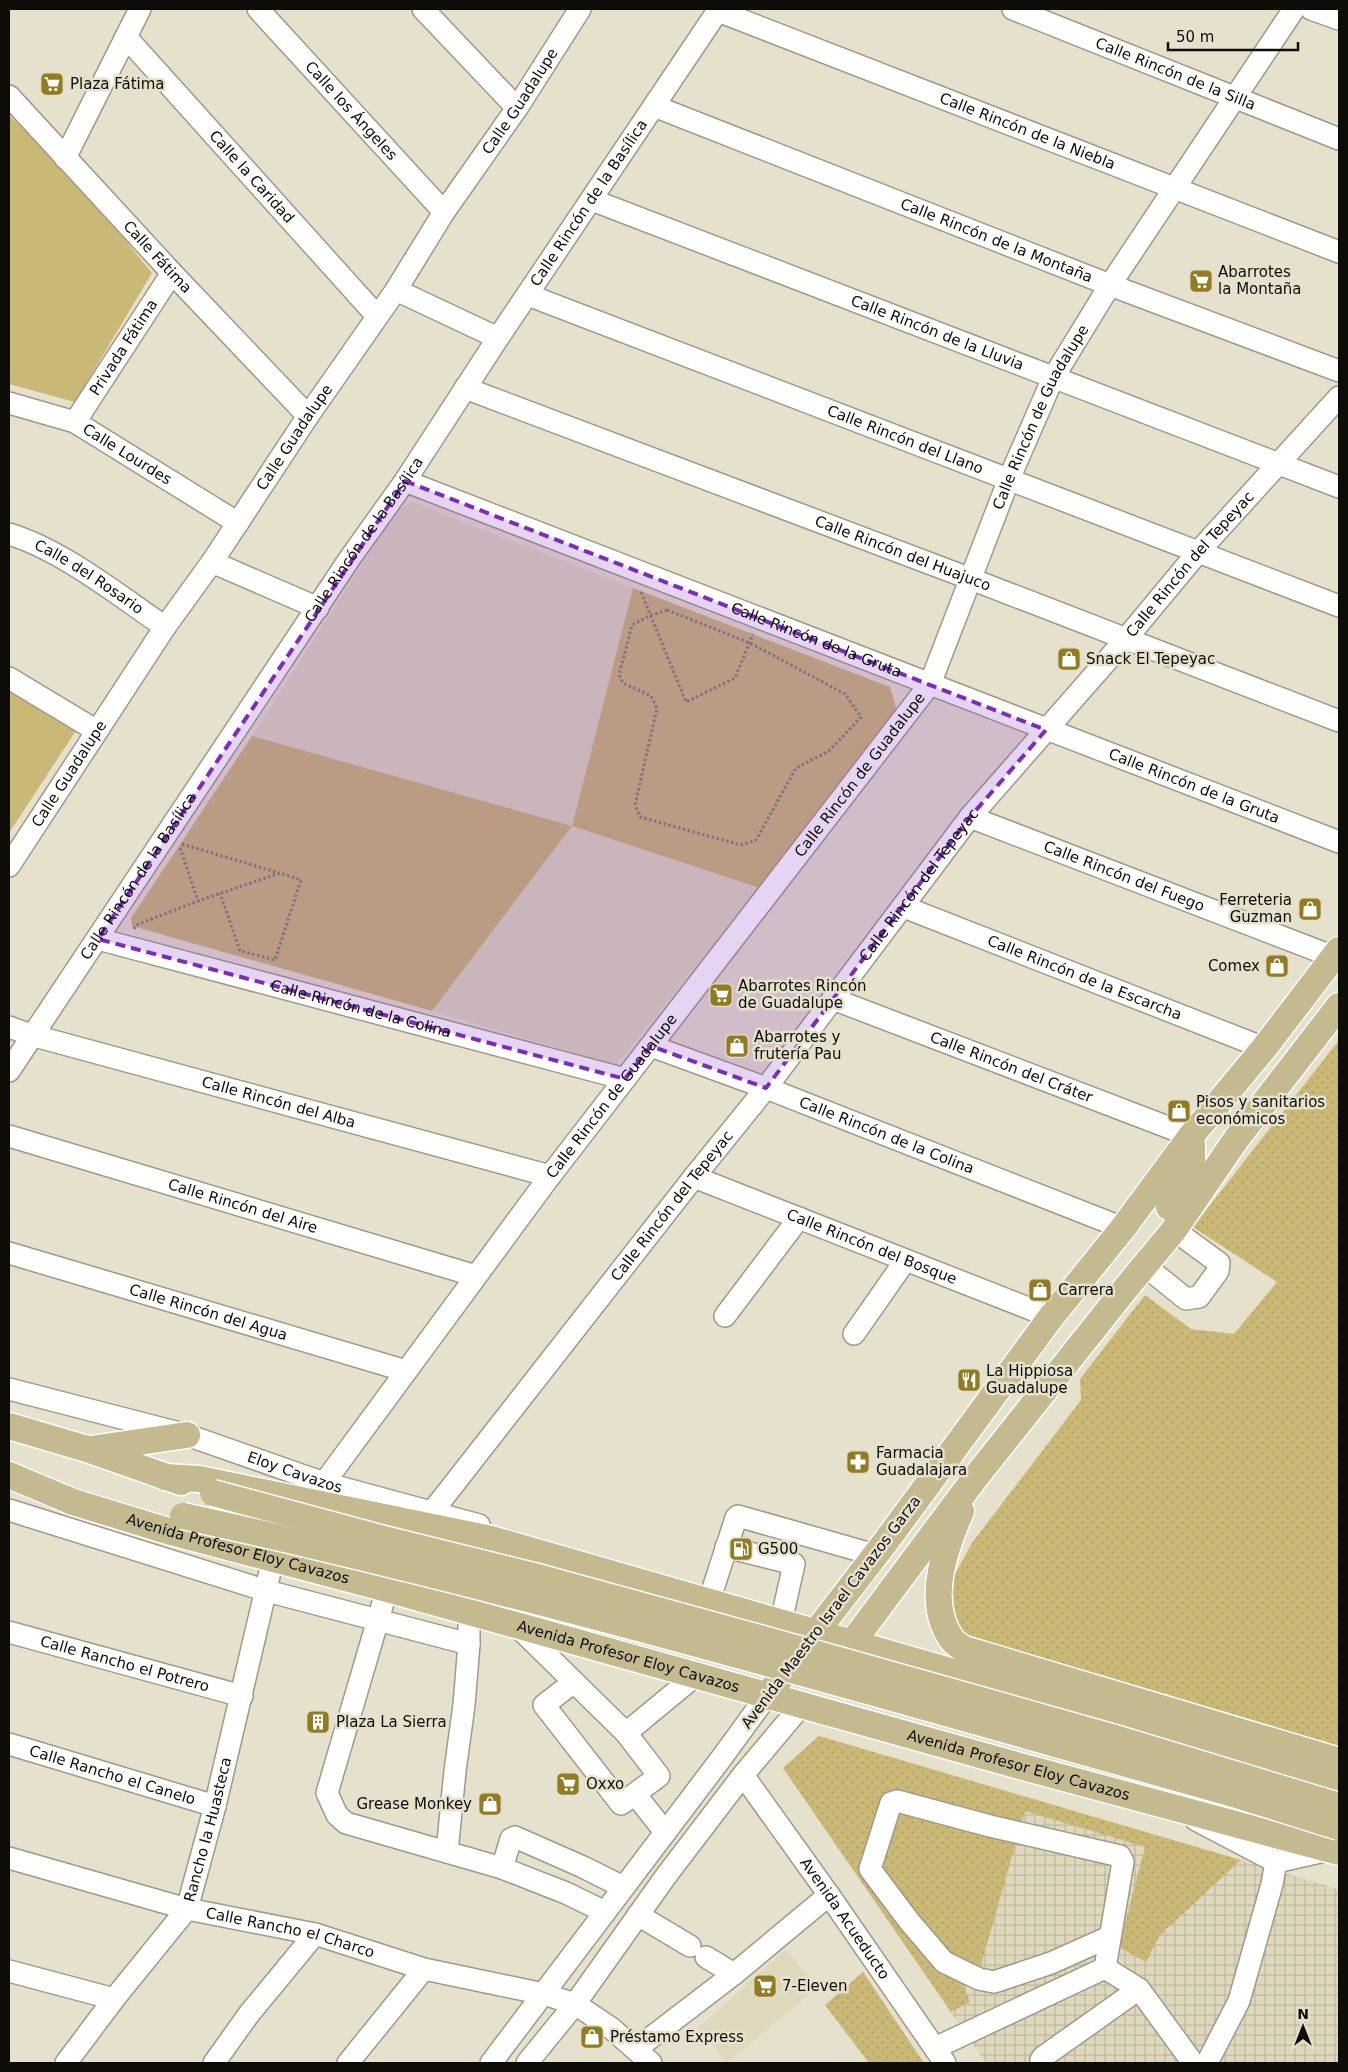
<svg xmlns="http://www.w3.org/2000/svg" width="1348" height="2072" font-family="'DejaVu Sans',sans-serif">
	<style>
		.built { fill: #dfd8bc }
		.industrial { fill: url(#industrial-grid) }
		.grass { fill: url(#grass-dots) }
		.park { fill: #cab877 }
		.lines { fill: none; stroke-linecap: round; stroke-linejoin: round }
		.minor-casing { stroke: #9f9a87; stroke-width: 24 }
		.major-casing { stroke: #fff; stroke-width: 29 }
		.path { stroke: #858274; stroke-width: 3; stroke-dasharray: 2.5 2.5; stroke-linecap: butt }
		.minor { stroke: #fff; stroke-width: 21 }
		.major { stroke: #c4b98f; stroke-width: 26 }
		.major-bridge-casing { stroke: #fff; stroke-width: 29; stroke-linecap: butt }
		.major-bridge { stroke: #c4b98f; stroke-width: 26 }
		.marked { fill: #7b2cbf; fill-opacity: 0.2; stroke: #7b2cbf; stroke-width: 4; stroke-dasharray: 10 6; stroke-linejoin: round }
		.labels { text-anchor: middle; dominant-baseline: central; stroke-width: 5; stroke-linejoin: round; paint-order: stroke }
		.street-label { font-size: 15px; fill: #0d0c06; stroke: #e6e1cd }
		.poi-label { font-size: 15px; fill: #0d0c06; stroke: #e6e1cd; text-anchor: start }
	</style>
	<defs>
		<pattern id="industrial-grid" width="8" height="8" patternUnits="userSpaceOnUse" patternTransform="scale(1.25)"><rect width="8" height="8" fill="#dfd8bc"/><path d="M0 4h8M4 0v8" fill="none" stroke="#beb8a0"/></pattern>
		<pattern id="grass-dots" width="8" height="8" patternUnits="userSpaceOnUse" patternTransform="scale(1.25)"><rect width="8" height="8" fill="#cab877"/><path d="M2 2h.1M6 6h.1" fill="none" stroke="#ac9d65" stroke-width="1.8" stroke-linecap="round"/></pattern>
	</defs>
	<rect width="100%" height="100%" fill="#e6e1cd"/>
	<g class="built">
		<polygon points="412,502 633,588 572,826 759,888 616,1065 432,1011 572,826 252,736 398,509"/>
		<polygon points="785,1950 818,1987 727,2063 698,2028"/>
	</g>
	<polygon class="industrial" points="819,1736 1339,1889 1339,2063 986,2063 783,1768"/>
	<g class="grass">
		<polygon points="1339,1040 1339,1750 970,1642 960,1630 951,1606 953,1578 972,1543 1081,1400 1080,1379 1145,1295 1191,1329 1234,1334 1277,1282 1193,1227"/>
		<polygon points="819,1736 1241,1860 1160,1935 1146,1962 1119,1947 1145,1847 1025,1811 979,1972 961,1979 970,2002 951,2012 783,1768"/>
		<polygon points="863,1972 924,2063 869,2063 825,2005"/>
	</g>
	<g class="park">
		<polygon points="9,116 54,154 152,273 75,402 9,384"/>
		<polygon points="633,588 890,687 897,711 759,888 572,826 432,1011 132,926 131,918 252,736 572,826"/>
		<polygon points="9,688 77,729 9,833"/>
	</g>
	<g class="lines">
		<g class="minor-casing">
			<g id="minor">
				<path id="s1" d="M258 9 444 212"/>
				<polyline points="423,9 517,108"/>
				<path id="s2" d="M1013 9 1339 139"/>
				<polyline points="1311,9 1339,19"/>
				<path id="s3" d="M718 11 1339 252"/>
				<path id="s4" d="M126 37 377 316"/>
				<path id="s5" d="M9 96 172 273 308 416"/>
				<path id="s6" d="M654 106 1110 285 1339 371"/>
				<polyline points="65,158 140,9"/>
				<path id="s7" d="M592 200 1339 487"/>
				<polyline points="396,290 498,338"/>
				<path id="s8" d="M528 295 1339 606"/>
				<path id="s9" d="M465 388 971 579 1339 721"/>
				<path id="s10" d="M9 403 75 422 238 523"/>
				<path id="s11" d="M75 422 172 273"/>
				<path id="s12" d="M405 481 1339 842"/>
				<path id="s13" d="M9 534C62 550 118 595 165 627"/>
				<polyline points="212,562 318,608"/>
				<polyline points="9,678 97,731"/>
				<path id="s14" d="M970 817 1334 957"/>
				<path id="s15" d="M9 866 165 627 212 562 308 416 396 290 444 212 517 108 580 9"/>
				<path id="s16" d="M904 907 1264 1048"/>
				<path id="s17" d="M98 939 625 1079"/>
				<path id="s18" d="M833 999 1191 1136"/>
				<path id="s19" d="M9 1027 31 1035 550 1176"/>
				<path id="s20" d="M651 1046 766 1088 1123 1228"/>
				<path id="s21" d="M9 1071 350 558 405 481 498 338 719 9"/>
				<path id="s22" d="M9 1136 476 1276"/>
				<path id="s23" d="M694 1177 1051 1317"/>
				<path id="s24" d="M9 1253 406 1371"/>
				<polyline points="1145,1266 1186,1299 1199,1297 1218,1271 1219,1263 1174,1230"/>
				<polyline points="725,1316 799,1218"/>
				<polyline points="854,1334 905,1261"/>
				<path id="s25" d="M9 1389 187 1435 324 1483 479 1525"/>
				<path id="s26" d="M324 1483 550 1176 930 684 1009 479 1053 378 1110 285 1294 9"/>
				<polyline points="9,1510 267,1591 469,1644"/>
				<path id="s27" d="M432 1512 694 1177 766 1088 970 817 1125 640 1199 551 1339 397"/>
				<polyline points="726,1547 794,1564 781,1622"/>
				<polyline points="387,1589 327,1793 337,1815 346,1823 502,1868 566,1893 605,1912"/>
				<polyline points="709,1601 736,1518 738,1516 875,1555"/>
				<polyline points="518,1627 626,1733 695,1676"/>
				<path id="s28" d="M9 1632 242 1696"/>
				<polyline points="574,1682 544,1705 621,1804 659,1776 626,1733"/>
				<path id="s29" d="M9 1744 215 1806"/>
				<path id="s30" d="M743 1775 829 1895 945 2063"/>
				<polyline points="635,1794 665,1832"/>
				<polyline points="1196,1820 1276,1862 1329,1850"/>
				<polyline points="447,1852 455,1771 464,1705 469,1644 469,1613"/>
				<path id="s31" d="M9 1858 187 1909 315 1934 424 1969 544 1994 575 2004 611 2028 651 2063"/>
				<polyline points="502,1868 511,1839 515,1837 583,1867 623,1887"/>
				<polyline points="638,1915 690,1946"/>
				<polyline points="706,1957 734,1974"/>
				<polyline points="1105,1968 1123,1862 1120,1856 990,1826 897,1801 891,1803 870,1869 909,1921 944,1962 979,1979 994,1982 1051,1963 1109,1937"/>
				<polyline points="1105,1968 1139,1989 1193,2063"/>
				<polyline points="9,1971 114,1999"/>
				<polyline points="935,2048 1105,1968"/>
				<polyline points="636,2049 734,1974 829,1895"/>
				<path id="s32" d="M66 2063 114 1999 187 1909 215 1806 273 1559"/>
				<polyline points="214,2063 249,2014 315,1934"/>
				<polyline points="348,2063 424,1969"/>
				<polyline points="491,2063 723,1756 766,1697"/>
				<polyline points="527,2063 575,2004 666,1876 743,1775 801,1706"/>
				<polyline points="1043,2063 1041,2060 1043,2057 1139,1989"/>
				<polyline points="1207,2063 1239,2001 1272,1884 1276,1862"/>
			</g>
		</g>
		<g class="major-casing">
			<g id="major">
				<path d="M1169 1207C1188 1180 1196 1170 1191 1136"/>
				<polyline points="9,1426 87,1449 181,1482"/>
				<polyline points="91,1449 187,1435"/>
				<path id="s33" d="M9 1475 73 1502 171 1532 387 1589 1016 1765 1339 1852"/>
				<polyline points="165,1477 199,1479 491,1539 1339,1783"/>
				<path d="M961 1511C945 1548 926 1599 950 1637 953 1642 959 1646 964 1649L1339 1761"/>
				<polyline points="843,1655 975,1478 1126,1288 1174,1230 1237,1138 1339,1006"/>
				<polyline points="766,1697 887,1540 1051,1317 1123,1228 1191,1136 1264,1048 1339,950"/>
			</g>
		</g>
		<g class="path">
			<polyline points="641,592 686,702 735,678 753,634"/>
			<polygon points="667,610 750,643 845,694 861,717 829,751 796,768 756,840 741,845 640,817 635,805 657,708 651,696 623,683 619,675 632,625 649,616"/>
			<polyline points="182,844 279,873"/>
			<polyline points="180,848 198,901"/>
			<polyline points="134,929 136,925 198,901 280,873 301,880 275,960 240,951 220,893"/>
		</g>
		<use href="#minor" class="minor"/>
		<use href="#major" class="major"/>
		<g class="major-bridge-casing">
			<g id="major-bridge">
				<polyline points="213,1493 384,1539 534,1576 839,1660 1115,1738 1339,1806"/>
				<path d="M183 1516C538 1594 887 1697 1237 1795L1339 1827"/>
			</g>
		</g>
		<use href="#major-bridge" class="major-bridge"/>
	</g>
	<path class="marked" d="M405 481 1046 730 970 817 766 1088 651 1046 625 1079 98 939Z"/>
	<defs>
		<g id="supermarket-square" transform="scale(1.25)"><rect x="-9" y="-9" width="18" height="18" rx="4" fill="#917c22" stroke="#e6e1cd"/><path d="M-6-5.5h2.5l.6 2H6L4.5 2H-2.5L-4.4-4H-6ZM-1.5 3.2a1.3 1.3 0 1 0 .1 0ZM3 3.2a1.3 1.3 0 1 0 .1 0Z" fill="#fff"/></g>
		<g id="shop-square" transform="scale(1.25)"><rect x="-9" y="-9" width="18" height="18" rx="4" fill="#917c22" stroke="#e6e1cd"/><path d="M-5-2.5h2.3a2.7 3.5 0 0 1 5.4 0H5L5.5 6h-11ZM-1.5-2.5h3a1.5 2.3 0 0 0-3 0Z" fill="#fff"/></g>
		<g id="restaurant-square" transform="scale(1.25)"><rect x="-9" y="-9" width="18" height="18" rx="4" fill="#917c22" stroke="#e6e1cd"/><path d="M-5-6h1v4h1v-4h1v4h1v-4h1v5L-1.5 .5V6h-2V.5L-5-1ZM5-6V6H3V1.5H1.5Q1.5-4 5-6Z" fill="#fff"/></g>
		<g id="pharmacy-square" transform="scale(1.25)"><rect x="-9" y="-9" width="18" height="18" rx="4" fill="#917c22" stroke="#e6e1cd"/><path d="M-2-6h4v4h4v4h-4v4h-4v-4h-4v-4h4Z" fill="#fff"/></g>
		<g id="fuel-square" transform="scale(1.25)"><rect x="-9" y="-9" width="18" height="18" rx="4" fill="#917c22" stroke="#e6e1cd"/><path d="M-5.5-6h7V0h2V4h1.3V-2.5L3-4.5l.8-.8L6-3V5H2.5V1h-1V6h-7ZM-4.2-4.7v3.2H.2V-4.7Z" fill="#fff"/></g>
		<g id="building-square" transform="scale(1.25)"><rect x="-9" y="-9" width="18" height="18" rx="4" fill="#917c22" stroke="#e6e1cd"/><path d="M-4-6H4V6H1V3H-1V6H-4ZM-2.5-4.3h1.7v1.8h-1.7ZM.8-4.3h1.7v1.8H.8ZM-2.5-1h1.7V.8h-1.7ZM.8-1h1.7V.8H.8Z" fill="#fff"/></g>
	</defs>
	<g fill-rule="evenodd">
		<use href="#supermarket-square" x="52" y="84"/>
		<use href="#supermarket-square" x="1201" y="281"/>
		<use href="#shop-square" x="1069" y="659"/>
		<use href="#shop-square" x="1310" y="909"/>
		<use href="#shop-square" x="1277" y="966"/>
		<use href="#supermarket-square" x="721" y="995"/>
		<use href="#shop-square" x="737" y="1046"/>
		<use href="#shop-square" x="1179" y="1111"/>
		<use href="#shop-square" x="1040" y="1290"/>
		<use href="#restaurant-square" x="969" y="1380"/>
		<use href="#pharmacy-square" x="858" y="1462"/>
		<use href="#fuel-square" x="741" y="1549"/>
		<use href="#building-square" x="318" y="1722"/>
		<use href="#supermarket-square" x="568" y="1784"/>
		<use href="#shop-square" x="490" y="1804"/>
		<use href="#supermarket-square" x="765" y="1986"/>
		<use href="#shop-square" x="592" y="2037"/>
	</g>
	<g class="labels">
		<g class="street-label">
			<text stroke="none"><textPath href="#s2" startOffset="175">Calle Rincón de la Silla</textPath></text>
			<text stroke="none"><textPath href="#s15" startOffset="920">Calle Guadalupe</textPath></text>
			<text stroke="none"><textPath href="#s1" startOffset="138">Calle los Ángeles</textPath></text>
			<text stroke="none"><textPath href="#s3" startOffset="332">Calle Rincón de la Niebla</textPath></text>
			<text stroke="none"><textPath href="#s4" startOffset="188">Calle la Caridad</textPath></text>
			<text stroke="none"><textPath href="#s21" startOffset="1044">Calle Rincón de la Basílica</textPath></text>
			<text stroke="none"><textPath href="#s6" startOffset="368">Calle Rincón de la Montaña</textPath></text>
			<text stroke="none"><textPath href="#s5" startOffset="219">Calle Fátima</textPath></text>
			<text stroke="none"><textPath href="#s7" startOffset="370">Calle Rincón de la Lluvia</textPath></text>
			<text stroke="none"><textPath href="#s11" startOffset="89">Privada Fátima</textPath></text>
			<text stroke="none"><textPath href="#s26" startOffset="1292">Calle Rincón de Guadalupe</textPath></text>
			<text stroke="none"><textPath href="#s15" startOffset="515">Calle Guadalupe</textPath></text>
			<text stroke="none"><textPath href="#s8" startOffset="404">Calle Rincón del Llano</textPath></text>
			<text stroke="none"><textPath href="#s10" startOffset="130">Calle Lourdes</textPath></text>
			<text stroke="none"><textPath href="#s21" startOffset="639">Calle Rincón de la Basílica</textPath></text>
			<text stroke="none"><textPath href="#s9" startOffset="468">Calle Rincón del Huajuco</textPath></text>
			<text stroke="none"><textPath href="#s27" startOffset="1214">Calle Rincón del Tepeyac</textPath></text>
			<text stroke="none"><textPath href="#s13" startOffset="91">Calle del Rosario</textPath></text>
			<text stroke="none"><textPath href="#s12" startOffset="441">Calle Rincón de la Gruta</textPath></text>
			<text stroke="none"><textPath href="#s15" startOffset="110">Calle Guadalupe</textPath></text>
			<text stroke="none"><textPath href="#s26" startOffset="888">Calle Rincón de Guadalupe</textPath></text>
			<text stroke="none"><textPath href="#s12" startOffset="846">Calle Rincón de la Gruta</textPath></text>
			<text stroke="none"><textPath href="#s21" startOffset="234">Calle Rincón de la Basílica</textPath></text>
			<text stroke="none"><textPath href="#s14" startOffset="165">Calle Rincón del Fuego</textPath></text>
			<text stroke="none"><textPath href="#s27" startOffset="794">Calle Rincón del Tepeyac</textPath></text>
			<text stroke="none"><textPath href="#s16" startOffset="194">Calle Rincón de la Escarcha</textPath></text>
			<text stroke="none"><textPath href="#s17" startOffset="272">Calle Rincón de la Colina</textPath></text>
			<text stroke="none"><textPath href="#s18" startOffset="191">Calle Rincón del Cráter</textPath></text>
			<text stroke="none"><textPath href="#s26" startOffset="482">Calle Rincón de Guadalupe</textPath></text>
			<text stroke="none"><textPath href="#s19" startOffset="280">Calle Rincón del Alba</textPath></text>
			<text stroke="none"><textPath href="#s20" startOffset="252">Calle Rincón de la Colina</textPath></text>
			<text stroke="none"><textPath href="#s27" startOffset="389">Calle Rincón del Tepeyac</textPath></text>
			<text stroke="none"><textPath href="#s22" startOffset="244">Calle Rincón del Aire</textPath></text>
			<text stroke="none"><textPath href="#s23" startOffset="191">Calle Rincón del Bosque</textPath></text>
			<text stroke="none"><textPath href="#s24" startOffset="208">Calle Rincón del Agua</textPath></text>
			<text stroke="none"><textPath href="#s25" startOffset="298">Eloy Cavazos</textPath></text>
			<text stroke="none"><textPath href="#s33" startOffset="241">Avenida Profesor Eloy Cavazos</textPath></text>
			<text transform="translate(831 1612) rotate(-53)">Avenida Maestro Israel Cavazos Garza</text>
			<text stroke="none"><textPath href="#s33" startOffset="646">Avenida Profesor Eloy Cavazos</textPath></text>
			<text stroke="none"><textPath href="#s28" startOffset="120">Calle Rancho el Potrero</textPath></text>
			<text stroke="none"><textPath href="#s33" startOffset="1051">Avenida Profesor Eloy Cavazos</textPath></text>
			<text stroke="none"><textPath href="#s29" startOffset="108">Calle Rancho el Canelo</textPath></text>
			<text stroke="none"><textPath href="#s32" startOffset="278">Rancho la Huasteca</textPath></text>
			<text stroke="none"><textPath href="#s30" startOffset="176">Avenida Acueducto</textPath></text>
			<text stroke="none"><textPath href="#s31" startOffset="291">Calle Rancho el Charco</textPath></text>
		</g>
		<g class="poi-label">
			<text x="70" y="84">Plaza Fátima</text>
			<text x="1218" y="272">Abarrotes<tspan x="1218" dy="17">la Montaña</tspan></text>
			<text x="1086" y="659">Snack El Tepeyac</text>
			<text x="1292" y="900" text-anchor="end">Ferreteria<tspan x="1292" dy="17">Guzman</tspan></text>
			<text x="1260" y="966" text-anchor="end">Comex</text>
			<text x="738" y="986">Abarrotes Rincón<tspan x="738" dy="17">de Guadalupe</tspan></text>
			<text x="754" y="1037">Abarrotes y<tspan x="754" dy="17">frutería Pau</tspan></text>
			<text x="1196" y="1102">Pisos y sanitarios<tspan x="1196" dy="17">económicos</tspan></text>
			<text x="1058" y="1290">Carrera</text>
			<text x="986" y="1371">La Hippiosa<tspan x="986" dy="17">Guadalupe</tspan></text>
			<text x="876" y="1453">Farmacia<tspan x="876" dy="17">Guadalajara</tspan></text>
			<text x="758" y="1549">G500</text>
			<text x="336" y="1722">Plaza La Sierra</text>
			<text x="586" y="1784">Oxxo</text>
			<text x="472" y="1804" text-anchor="end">Grease Monkey</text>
			<text x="782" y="1986">7-Eleven</text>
			<text x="610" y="2037">Préstamo Express</text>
		</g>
	</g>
	<rect width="1348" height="2072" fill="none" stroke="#0d0c06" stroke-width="20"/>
	<g transform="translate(1303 2027)" stroke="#e6e1cd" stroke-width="4" paint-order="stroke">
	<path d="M0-4L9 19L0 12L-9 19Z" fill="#0d0c06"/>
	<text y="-8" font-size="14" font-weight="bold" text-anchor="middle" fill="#0d0c06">N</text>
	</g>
	<path d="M1168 42v8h130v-8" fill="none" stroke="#0d0c06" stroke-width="2.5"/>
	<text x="1176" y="42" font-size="15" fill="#0d0c06" stroke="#e6e1cd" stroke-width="4" paint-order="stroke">50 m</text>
</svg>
